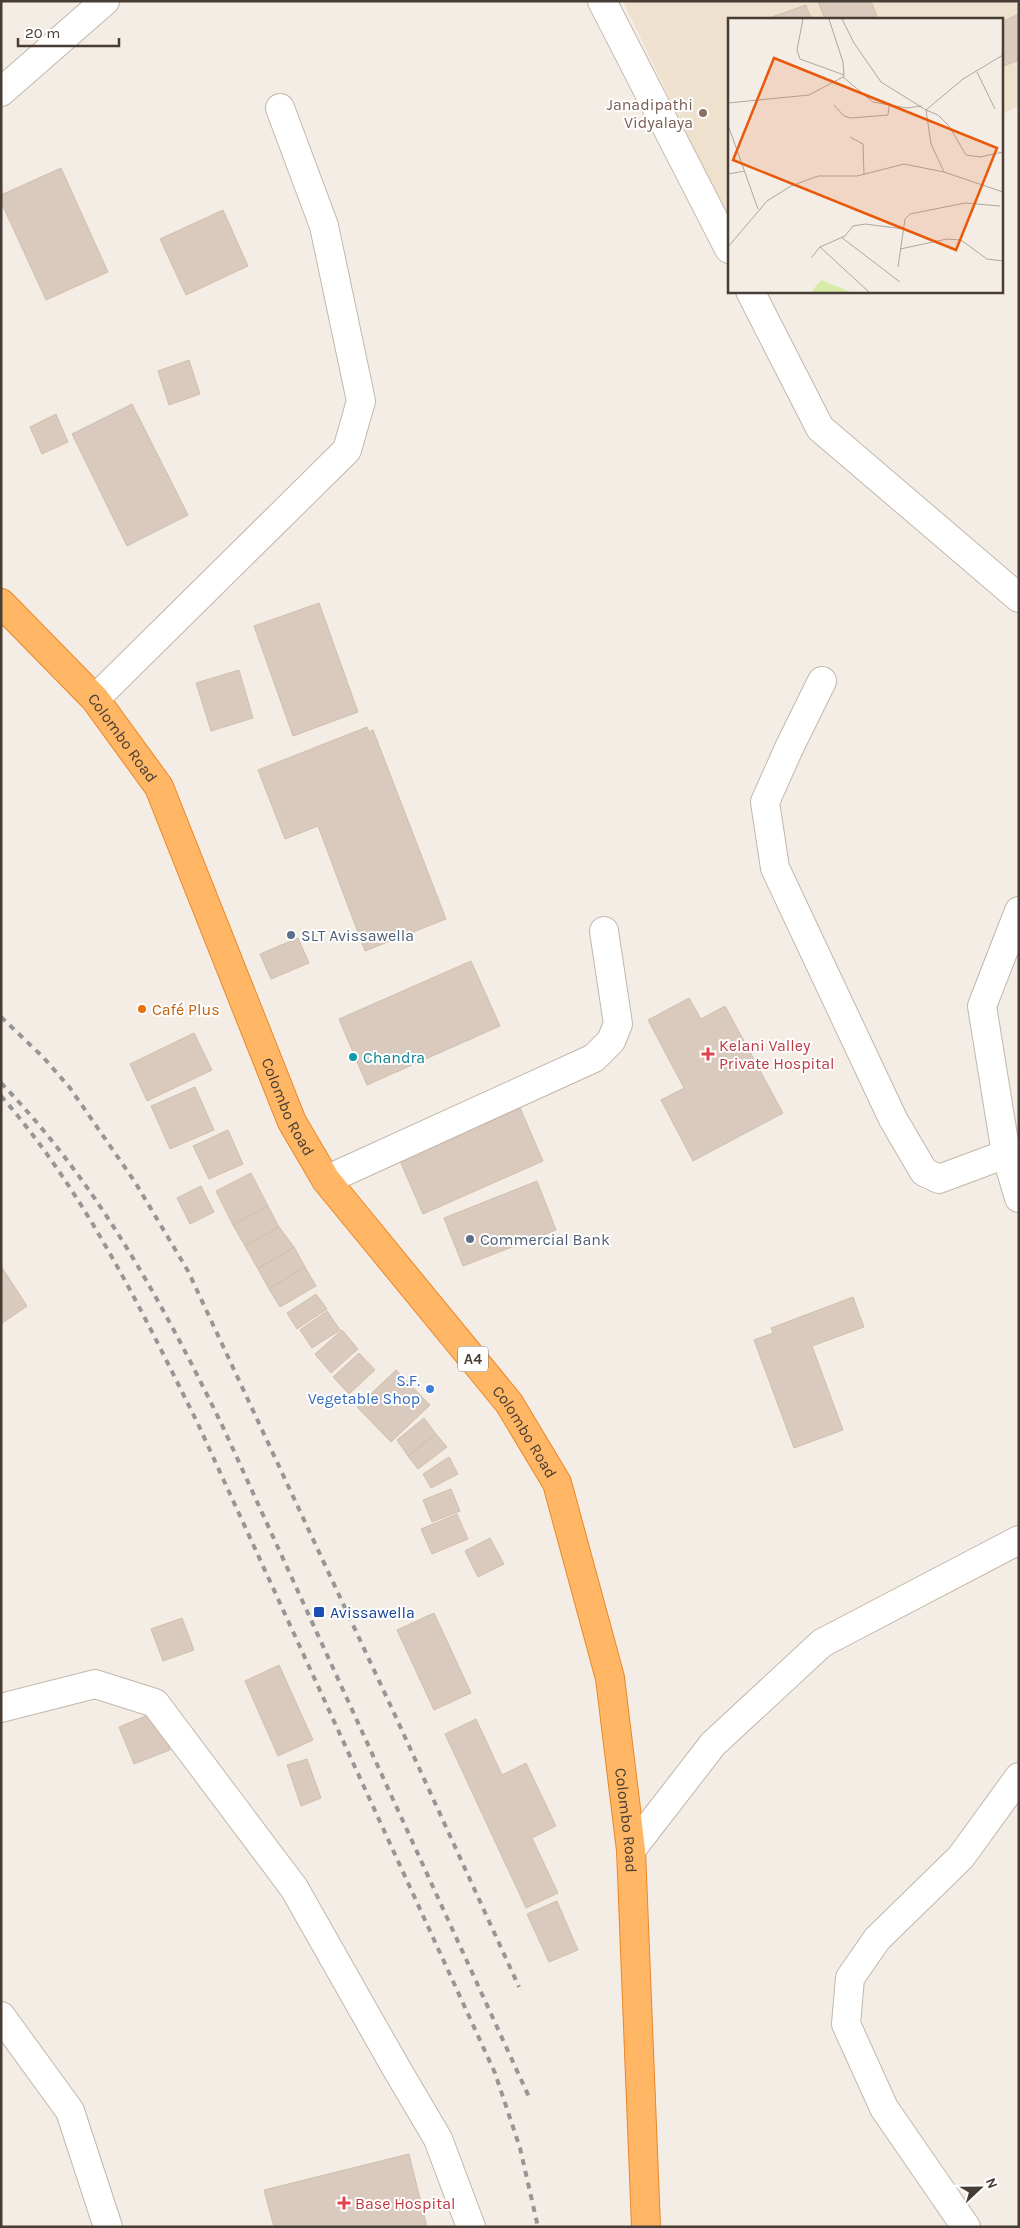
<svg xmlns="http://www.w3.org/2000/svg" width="1020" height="2228" font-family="Karla,sans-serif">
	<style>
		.education { fill: #eee1ce }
		.building { fill: #dacabd; stroke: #d2beac }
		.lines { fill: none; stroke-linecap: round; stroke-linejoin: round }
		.minor-casing { stroke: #c3b7aa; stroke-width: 30 }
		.highway-casing { stroke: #ea8729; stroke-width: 30 }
		.minor { stroke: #fff; stroke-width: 28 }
		.highway { stroke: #ffb665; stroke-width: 28 }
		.rail { stroke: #969696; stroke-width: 4; stroke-dasharray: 6 6; stroke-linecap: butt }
		.education-dot { fill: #8d6e63; stroke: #fff; stroke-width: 2 }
		.service-dot { fill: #5c6f8a; stroke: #fff; stroke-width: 2 }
		.food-dot { fill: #e8710a; stroke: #fff; stroke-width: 2 }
		.health-dot { fill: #e0444e; stroke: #fff; stroke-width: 2 }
		.culture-dot { fill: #0f9aa8; stroke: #fff; stroke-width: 2 }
		.shop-dot { fill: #3f7fe0; stroke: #fff; stroke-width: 2 }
		.transit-dot { fill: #1a4fb4; stroke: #fff; stroke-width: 2 }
		.labels { text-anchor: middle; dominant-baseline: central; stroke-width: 4; stroke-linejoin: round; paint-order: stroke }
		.shield { fill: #fff; stroke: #7e7771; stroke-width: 1 }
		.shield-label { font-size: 15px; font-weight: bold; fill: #473d34 }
		.education-label { font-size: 16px; fill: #785e54; stroke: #fff; text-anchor: end }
		.street-label { font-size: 16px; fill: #473d34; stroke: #fff }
		.service-label { font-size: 16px; fill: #4e5e75; stroke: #fff; text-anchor: start }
		.food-label { font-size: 16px; fill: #c56008; stroke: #fff; text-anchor: start }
		.health-label { font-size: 16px; fill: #be3a42; stroke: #fff; text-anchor: start }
		.culture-label { font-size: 16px; fill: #0d838f; stroke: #fff; text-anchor: start }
		.shop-label { font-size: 16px; fill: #366cbe; stroke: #fff; text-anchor: end }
		.transit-label { font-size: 16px; fill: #164399; stroke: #fff; text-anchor: start }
		.inset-road { fill: none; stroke: #afa79e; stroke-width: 1 }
		.view { fill: #e8590c; fill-opacity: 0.15; stroke: #e8590c; stroke-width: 2.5 }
		.inset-edge { fill: none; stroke: #473d34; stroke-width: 2.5 }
	</style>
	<rect width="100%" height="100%" fill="#f4ede5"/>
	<polygon class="education" points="623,1 1019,1 1019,105 1001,115 1001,19 729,19 729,222"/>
	<g class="building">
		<polygon points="818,1 871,1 878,19 825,19"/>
		<polygon points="806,5 811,19 766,19"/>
		<polygon points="1019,14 1019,60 1001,67 1001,22"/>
		<polygon points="61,168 108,272 46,300 1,202 1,195"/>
		<polygon points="223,210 248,266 186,295 160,239"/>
		<polygon points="189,360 200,394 169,405 158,371"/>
		<polygon points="132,404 188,515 127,546 72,434"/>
		<polygon points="56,414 68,442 42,454 30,427"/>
		<polygon points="319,603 358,712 293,736 254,626"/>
		<polygon points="239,670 253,718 211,731 196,683"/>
		<polygon points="367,727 369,732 373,730 446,919 365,951 318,826 285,839 258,770"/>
		<polygon points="298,938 309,963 271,979 260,954"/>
		<polygon points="471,961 500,1026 367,1085 339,1019"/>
		<polygon points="689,998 701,1019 725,1006 783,1113 693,1161 661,1100 684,1088 648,1020"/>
		<polygon points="194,1033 212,1070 147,1101 130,1064"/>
		<polygon points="195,1087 214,1130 170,1149 151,1106"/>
		<polygon points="520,1108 543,1161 423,1214 400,1161"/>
		<polygon points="228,1130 243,1164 209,1179 193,1146"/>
		<polygon points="251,1173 268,1206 233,1225 216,1191"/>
		<polygon points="537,1181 556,1230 463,1266 444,1218"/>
		<polygon points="201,1186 214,1212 190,1224 177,1198"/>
		<polygon points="268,1206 279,1227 245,1246 233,1225"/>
		<polygon points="279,1227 294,1247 258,1269 245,1246"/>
		<polygon points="294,1247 305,1267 269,1289 258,1269"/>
		<polygon points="1,1266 27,1306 1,1324"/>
		<polygon points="305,1267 316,1286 280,1307 269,1289"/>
		<polygon points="316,1294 327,1309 297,1329 287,1313"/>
		<polygon points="853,1297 864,1327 812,1346 843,1430 794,1448 754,1340 773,1333 771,1328"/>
		<polygon points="327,1311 340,1330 312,1348 300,1330"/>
		<polygon points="342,1330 358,1349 331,1373 315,1354"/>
		<polygon points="359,1353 375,1370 349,1394 333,1377"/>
		<polygon points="396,1370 430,1405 391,1442 357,1407"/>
		<polygon points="424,1418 436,1434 408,1456 397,1440"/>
		<polygon points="436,1434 447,1447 418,1469 408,1456"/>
		<polygon points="449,1457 458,1474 431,1488 423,1474"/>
		<polygon points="451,1489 460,1511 432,1522 423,1500"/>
		<polygon points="457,1514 468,1539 432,1554 421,1529"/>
		<polygon points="490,1538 504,1564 478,1577 465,1551"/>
		<polygon points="434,1613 471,1693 434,1710 397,1630"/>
		<polygon points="182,1618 194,1650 163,1661 151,1629"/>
		<polygon points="279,1665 313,1740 278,1756 245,1681"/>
		<polygon points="155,1712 170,1750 134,1764 119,1727"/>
		<polygon points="476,1719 502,1775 526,1763 556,1826 532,1838 558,1893 526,1908 445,1734"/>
		<polygon points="307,1759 321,1798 301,1806 287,1765"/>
		<polygon points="557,1901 578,1950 549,1962 527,1914"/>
		<polygon points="409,2154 427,2227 274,2227 264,2190"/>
	</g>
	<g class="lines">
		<g class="minor-casing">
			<g id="minor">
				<polyline points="602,1 729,249"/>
				<polyline points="1,92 105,1"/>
				<polyline points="750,291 820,428 1019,598"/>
				<polyline points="822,681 789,748 765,802 775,868 893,1119 924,1172 939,1179 1006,1154"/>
				<polyline points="95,699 347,450 361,401 324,226 280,108"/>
				<polyline points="1019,911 982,1006 1006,1154 1019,1198"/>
				<polyline points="326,1180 594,1058 611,1041 618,1024 604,931"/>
				<polyline points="1,1708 95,1684 155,1703 294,1888 395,2066 438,2139 471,2227"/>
				<polyline points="631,1850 713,1744 822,1643 1019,1540"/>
				<polyline points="1,2016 70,2111 108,2227"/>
				<polyline points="966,2227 884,2108 846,2024 850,1978 877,1939 961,1857 1019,1777"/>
			</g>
		</g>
		<g class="highway-casing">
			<g id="highway">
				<path id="s1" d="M1 603 95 699 159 787 292 1122 326 1180 509 1403 557 1483 610 1678 631 1850 646 2227"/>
			</g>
		</g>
		<use href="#minor" class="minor"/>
		<use href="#highway" class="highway"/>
		<g class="rail">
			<polyline points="1,1017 43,1057 70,1088 135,1182 188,1271 394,1713 519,1987"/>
			<path d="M1 1083C97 1182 162 1302 222 1425L529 2097"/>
			<path d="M1 1096C85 1192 142 1311 198 1424L495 2073 520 2148 538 2227"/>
		</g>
	</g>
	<circle class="education-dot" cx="703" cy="113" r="5"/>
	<g class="service-dot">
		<circle cx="291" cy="935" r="5"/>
		<circle cx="470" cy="1239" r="5"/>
	</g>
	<circle class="food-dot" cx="142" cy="1009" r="5"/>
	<g class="health-dot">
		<path d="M705.5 1046.5h5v5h5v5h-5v5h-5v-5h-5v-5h5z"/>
		<path d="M341.5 2195.5h5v5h5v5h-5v5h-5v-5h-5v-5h5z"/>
	</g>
	<circle class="culture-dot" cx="353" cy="1057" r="5"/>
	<circle class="shop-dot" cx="430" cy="1389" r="5"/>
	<rect class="transit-dot" x="313" y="1606" width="12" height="12" rx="2.5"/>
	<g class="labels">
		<rect class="shield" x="458" y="1346.5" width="30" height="25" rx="4"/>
		<g class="shield-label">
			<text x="473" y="1359">A4</text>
		</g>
		<g class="education-label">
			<text x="693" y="104">Janadipathi<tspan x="693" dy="18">Vidyalaya</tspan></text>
		</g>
		<g class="street-label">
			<text stroke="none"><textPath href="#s1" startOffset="182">Colombo Road</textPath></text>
			<text stroke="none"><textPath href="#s1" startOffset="588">Colombo Road</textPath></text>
			<text stroke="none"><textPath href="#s1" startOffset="992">Colombo Road</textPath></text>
			<text stroke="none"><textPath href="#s1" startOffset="1398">Colombo Road</textPath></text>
		</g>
		<g class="service-label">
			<text x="301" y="935">SLT Avissawella</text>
			<text x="480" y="1239">Commercial Bank</text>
		</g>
		<g class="food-label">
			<text x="152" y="1009">Café Plus</text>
		</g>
		<g class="health-label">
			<text x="719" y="1045">Kelani Valley<tspan x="719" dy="18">Private Hospital</tspan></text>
			<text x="355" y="2203">Base Hospital</text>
		</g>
		<g class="culture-label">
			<text x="363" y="1057">Chandra</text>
		</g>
		<g class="shop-label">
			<text x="420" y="1380">S.F.<tspan x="420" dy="18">Vegetable Shop</tspan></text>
		</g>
		<g class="transit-label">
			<text x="330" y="1612">Avissawella</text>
		</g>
	</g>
	<g transform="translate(728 18)">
		<rect width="275" height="275" fill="#f4ede5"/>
		<path d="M93 262 123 274H83Z" fill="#d8ecaa"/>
		<path class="inset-road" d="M75 1 69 32 72 41 116 57M101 1 115 44 116 59M114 1 126 25 153 64 198 92 203 126 216 154M249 54 267 91M0 85 81 77 115 59 145 84 179 90 194 88M106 87 116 98 123 100 160 97 161 88M198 92 210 97 221 108 238 137 252 139 275 134M198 92 235 61 275 37M0 107 30 191M122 119 135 126 136 157M0 156 17 153M113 219 172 264M0 229 39 183 63 168 90 158H129L176 146 216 154 275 174M92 229 141 274M172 231 219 221 233 222 259 241 275 243M83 240 92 229 117 218 125 208 137 206 176 211M170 249 177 201 182 196 237 185 272 188"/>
		<path class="view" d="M46 40 269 130 228 232 5 142Z"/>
		<rect width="275" height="275" class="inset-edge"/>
	</g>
	<rect width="1020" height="2228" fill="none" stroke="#473d34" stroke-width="5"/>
	<g transform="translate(980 2188) rotate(68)" stroke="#ffffff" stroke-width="4" paint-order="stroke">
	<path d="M0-4L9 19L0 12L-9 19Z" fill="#473d34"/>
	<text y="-8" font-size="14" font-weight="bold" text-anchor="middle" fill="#473d34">N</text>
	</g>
	<path d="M18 38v8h101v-8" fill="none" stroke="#473d34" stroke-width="2.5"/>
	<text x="25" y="38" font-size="15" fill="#473d34" stroke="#ffffff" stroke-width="4" paint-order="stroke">20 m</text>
</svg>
